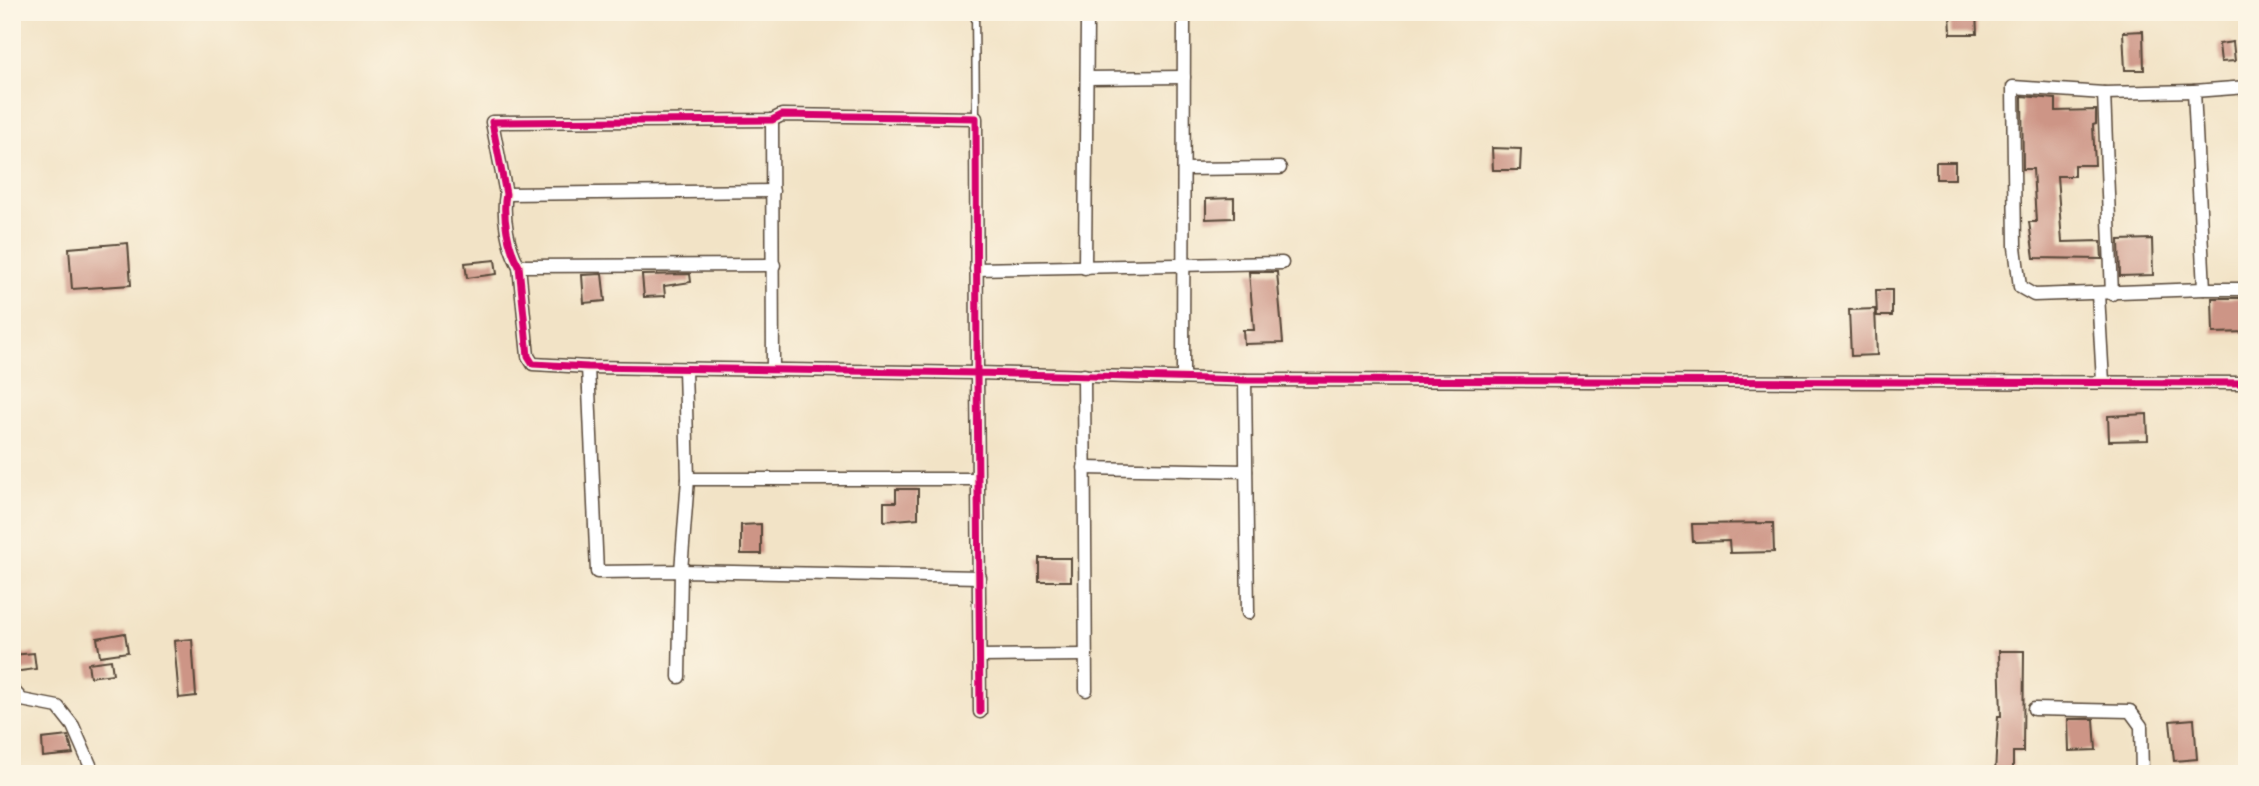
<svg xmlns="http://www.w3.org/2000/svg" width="2259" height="786" font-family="'Balsamiq Sans',sans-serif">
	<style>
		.building { fill: #cd9586 }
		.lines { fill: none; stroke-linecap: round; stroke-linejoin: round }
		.lane-casing { stroke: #564637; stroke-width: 9 }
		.street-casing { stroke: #564637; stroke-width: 15 }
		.lane { stroke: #fff; stroke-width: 6 }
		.street { stroke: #fff; stroke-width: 12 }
		.cycleway-casing { stroke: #fcf5e5; stroke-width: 11 }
		.cycleway { stroke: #d6006c; stroke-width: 7 }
	</style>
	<rect width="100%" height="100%" fill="#fcf5e5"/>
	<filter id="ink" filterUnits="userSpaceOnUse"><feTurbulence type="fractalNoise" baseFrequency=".0143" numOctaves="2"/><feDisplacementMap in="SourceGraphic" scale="14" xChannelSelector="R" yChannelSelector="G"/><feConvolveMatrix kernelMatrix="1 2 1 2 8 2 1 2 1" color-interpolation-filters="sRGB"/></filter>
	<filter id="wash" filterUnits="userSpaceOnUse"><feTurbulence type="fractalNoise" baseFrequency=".00686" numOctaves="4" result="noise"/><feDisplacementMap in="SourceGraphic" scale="28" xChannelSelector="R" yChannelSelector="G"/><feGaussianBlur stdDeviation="1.57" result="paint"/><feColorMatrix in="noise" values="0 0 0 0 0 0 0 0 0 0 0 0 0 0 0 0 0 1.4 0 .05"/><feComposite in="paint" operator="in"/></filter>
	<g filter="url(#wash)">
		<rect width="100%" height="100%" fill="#f2e3c6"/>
		<g id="blocks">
			<g class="building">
				<polygon points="1950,12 1976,12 1977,34 1951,34"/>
				<polygon points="2143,31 2144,70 2125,70 2123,32"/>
				<polygon points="2233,42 2235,61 2221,62 2219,44"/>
				<polygon points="2022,96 2056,99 2056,111 2096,110 2096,124 2093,125 2095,165 2074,165 2074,176 2057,176 2062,242 2101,241 2102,259 2034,258 2029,222 2036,222 2033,169 2023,169"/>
				<polygon points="1492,148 1521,149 1520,170 1493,170"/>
				<rect x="1936" y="162" width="19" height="17"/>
				<polygon points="1234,198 1234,218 1206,219 1206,199"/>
				<polygon points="2152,239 2153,275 2120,276 2119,240"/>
				<polygon points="128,243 131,285 72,289 69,248"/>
				<polygon points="495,260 497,274 467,278 465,263"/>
				<polygon points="1249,272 1277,272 1283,343 1244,344 1243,330 1254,330"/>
				<polygon points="602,274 605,301 584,303 582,275"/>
				<polygon points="690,274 691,282 664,286 665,296 644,297 642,275"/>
				<polygon points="1876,290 1892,290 1892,316 1877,316"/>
				<polygon points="2212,298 2247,298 2247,332 2213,333"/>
				<polygon points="1875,309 1877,355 1851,356 1849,310"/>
				<polygon points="2147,414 2148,440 2109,441 2108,416"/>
				<polygon points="896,489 918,489 918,518 884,521 884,502 896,502"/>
				<polygon points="1773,523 1774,552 1730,553 1729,541 1693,542 1692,524"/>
				<polygon points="761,524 761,554 741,554 741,525"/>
				<rect x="1039" y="558" width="32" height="23"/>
				<polygon points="125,633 128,652 100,656 97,638"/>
				<polygon points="192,639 196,696 179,698 174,641"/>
				<polygon points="1999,651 2024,651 2023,752 2013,752 2013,774 1995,774 1998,716 2001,716"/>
				<polygon points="34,653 36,669 12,672 12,655"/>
				<polygon points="111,660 113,674 90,677 88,663"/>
				<polygon points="2068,719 2094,719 2096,750 2069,751"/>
				<polygon points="2194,719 2197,759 2174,761 2170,721"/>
				<polygon points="68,736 73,754 43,757 42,739"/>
			</g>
		</g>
	</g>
	<g filter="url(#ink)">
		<use href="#blocks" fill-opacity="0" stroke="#564637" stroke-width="2"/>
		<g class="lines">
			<g class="lane-casing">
				<polyline id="lane" points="975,12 976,118"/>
			</g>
			<g class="street-casing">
				<g id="street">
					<polyline points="1087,78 1184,77"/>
					<polyline points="2247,87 2194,91 2204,289 2247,289"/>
					<polyline points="2194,91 2104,93 2013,87 2015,247 2020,287 2034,295 2204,289"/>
					<polyline points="2104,93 2112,294"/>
					<polyline points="772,120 773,370"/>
					<polyline points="1184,169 1280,168"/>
					<polyline points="506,194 773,191"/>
					<polyline points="519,266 774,265"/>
					<polyline points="1085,268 1087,20"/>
					<polyline points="976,269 1282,263"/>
					<polyline points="2098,294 2103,382"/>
					<polyline points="588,367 597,572 681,571 980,577"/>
					<polyline points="1084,375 1086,690"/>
					<polyline points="1183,378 1184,12"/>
					<polyline points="1245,380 1248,613"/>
					<polyline points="1084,468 1246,471"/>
					<polyline points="688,479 978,479"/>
					<polyline points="981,656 1086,655"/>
					<polyline points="679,677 681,571 688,479 685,369"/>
					<polyline points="12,689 22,700 58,707 73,726 94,774"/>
					<polyline points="2034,709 2130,711 2141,726 2142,774"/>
					<path d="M980 712 977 373 588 367 533 364 528 356 519 266C508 248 502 215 506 194L492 122 772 120 782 115 976 118 977 373 1245 380 2247 383"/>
				</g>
			</g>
			<use href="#lane" class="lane"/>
			<use href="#street" class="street"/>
			<g class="cycleway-casing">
				<path id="cycleway" d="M980 712 977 373 588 367 533 364 528 356 519 266C508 248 502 215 506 194L492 122 772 120 782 115 976 118 977 373 1245 380 2247 383"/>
			</g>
			<use href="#cycleway" class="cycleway"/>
		</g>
	</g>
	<rect width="2259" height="786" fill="none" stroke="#fcf5e5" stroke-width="42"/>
</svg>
